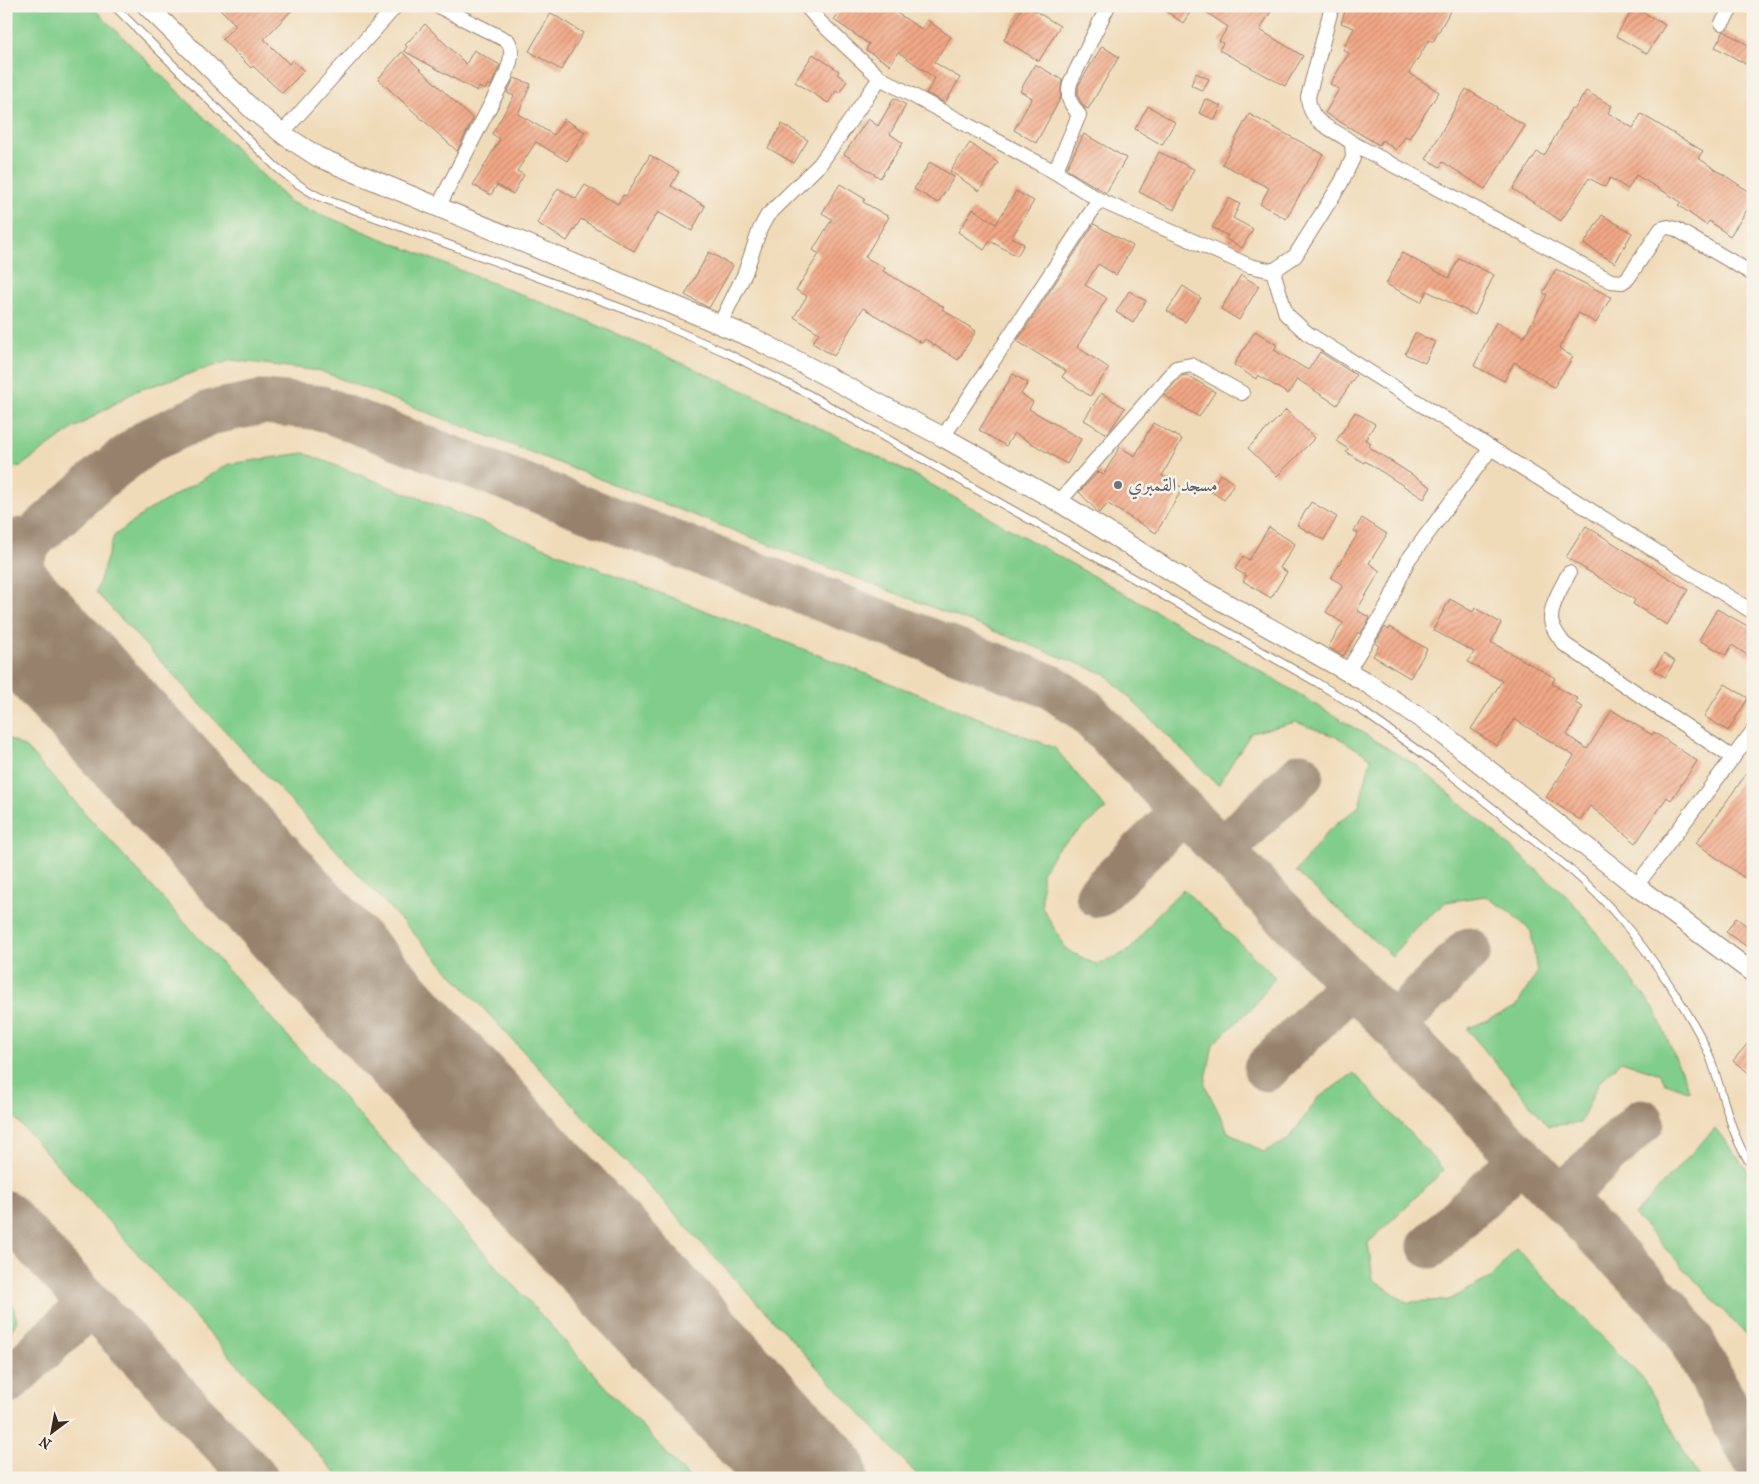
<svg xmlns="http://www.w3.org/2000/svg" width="1759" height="1484" font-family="'IM FELL French Canon',Amiri,serif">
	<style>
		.green { fill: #81cd8b; stroke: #5e7c54 }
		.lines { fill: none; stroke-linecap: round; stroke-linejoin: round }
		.taxiway { stroke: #96826c; stroke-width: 45 }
		.runway { stroke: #96826c; stroke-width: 112 }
		.building { fill: url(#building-hatch) }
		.service-casing { stroke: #96826c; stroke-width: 9 }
		.minor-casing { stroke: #96826c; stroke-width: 16 }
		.secondary-casing { stroke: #96826c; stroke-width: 21 }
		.service { stroke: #fff; stroke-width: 7 }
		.minor { stroke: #fff; stroke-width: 14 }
		.secondary { stroke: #fff; stroke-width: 19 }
		.worship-dot { fill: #6b7280; stroke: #f7f3e8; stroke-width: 2 }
		.labels { text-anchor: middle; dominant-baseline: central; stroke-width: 5; stroke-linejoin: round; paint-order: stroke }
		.worship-label { font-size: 19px; fill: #5b616d; stroke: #f7f3e8; text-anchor: start }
	</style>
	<defs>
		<pattern id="building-hatch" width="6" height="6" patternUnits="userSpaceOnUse" patternTransform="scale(1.25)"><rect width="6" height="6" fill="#f2a886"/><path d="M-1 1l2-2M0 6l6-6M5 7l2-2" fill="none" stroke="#c5896d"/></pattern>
	</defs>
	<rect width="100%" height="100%" fill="#f7f3e8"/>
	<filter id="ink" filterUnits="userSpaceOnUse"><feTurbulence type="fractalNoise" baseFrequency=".02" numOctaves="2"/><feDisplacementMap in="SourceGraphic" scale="10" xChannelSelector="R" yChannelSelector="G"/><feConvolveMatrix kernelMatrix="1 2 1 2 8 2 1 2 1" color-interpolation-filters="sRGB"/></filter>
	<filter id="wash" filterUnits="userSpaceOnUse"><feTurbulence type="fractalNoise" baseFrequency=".0096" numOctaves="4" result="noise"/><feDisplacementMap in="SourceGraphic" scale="20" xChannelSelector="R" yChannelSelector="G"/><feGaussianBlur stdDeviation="1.12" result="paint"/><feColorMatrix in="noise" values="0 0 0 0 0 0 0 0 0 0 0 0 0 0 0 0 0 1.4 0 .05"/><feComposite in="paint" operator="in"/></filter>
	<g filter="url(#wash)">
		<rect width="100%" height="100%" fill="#f0dbb9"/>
		<g class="green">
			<polygon points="6,6 91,6 290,202 590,322 753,395 918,477 1249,664 1419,767 1571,900 1654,1008 1690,1092 1666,1083 1660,1074 1621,1061 1599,1082 1580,1123 1548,1126 1467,1029 1516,1007 1537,973 1531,931 1510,912 1485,896 1446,902 1416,927 1392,956 1296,872 1328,831 1359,806 1371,758 1339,738 1296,722 1251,733 1218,785 1105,674 320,371 232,360 136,391 71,430 21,466 6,468"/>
			<polygon points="304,453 1055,748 1106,809 1057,849 1042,873 1042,907 1066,949 1097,965 1130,950 1159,913 1183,889 1275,977 1255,1005 1213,1044 1205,1085 1228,1132 1263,1152 1288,1140 1318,1098 1354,1073 1444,1170 1368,1243 1373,1279 1406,1302 1449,1300 1492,1277 1516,1248 1645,1381 1699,1478 920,1478 96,592 114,536 146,512 229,464"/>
			<polygon points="6,737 26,748 689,1478 340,1478 6,1108"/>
			<polygon points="1715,1128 1753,1177 1753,1347 1749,1338 1634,1215"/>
			<polygon points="6,1293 11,1298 17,1320 6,1341"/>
		</g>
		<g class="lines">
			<g class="taxiway">
				<polyline points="6,543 33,538 102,476 148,441 209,413 264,402 321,408 1052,687 1085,710 1672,1312 1692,1341 1753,1457"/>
				<path d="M31 631C25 609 14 579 23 556 25 550 29 544 33 538"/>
				<polyline points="1222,850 1301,775"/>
				<polyline points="1098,895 1183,811"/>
				<polyline points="1393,1026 1469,950"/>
				<polyline points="1266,1069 1352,984"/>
				<polyline points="1561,1197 1642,1121"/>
				<polyline points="6,1213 90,1304 256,1478"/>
				<polyline points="1430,1246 1522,1158"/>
				<polyline points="6,1383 90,1304"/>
			</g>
			<polyline class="runway" points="6,605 812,1478"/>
		</g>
		<g id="blocks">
			<g class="building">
				<polygon points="217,6 296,6 264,39 289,64 292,60 304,71 282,93 253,66 251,68 222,39 236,25"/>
				<polygon points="843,6 887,6 921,29 927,20 951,37 934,62 960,78 945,103 926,93 935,78 898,52 890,65 866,50 869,44 834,20"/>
				<polygon points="1023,6 1027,6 1060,26 1039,61 1004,40"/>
				<polygon points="1159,6 1194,6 1183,23"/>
				<polygon points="1197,6 1274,6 1260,30 1303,56 1285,86 1219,50 1223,43 1219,41 1228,27"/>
				<polygon points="1347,6 1453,6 1433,42 1429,40 1409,73 1439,92 1409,138 1406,136 1396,150 1382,140 1379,145 1325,113 1339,89 1330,84 1349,53 1343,50 1354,28 1341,23"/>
				<polygon points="1634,7 1665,25 1647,54 1616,36"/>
				<polygon points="551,13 583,33 561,70 529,51"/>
				<polygon points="425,24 466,64 474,50 500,65 491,86 488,84 485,90 479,87 477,91 404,51 407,47 405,45"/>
				<polygon points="1724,31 1753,48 1753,68 1715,47"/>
				<polygon points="1102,46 1119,57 1088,109 1084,107 1078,97 1078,86"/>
				<polygon points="402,52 473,119 457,151 378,79"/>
				<polygon points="813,54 839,71 837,74 847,81 839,93 836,91 828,103 795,82"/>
				<polygon points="1035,64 1062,80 1060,99 1036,143 1014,130 1032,98 1020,91"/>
				<polygon points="1196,73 1209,79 1203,91 1191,85"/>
				<polygon points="514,78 531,84 518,114 554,135 564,119 585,132 567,161 536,142 517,171 524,175 513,194 497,185 491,195 473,185 500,139 492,134 514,96 507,93"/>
				<polygon points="1466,89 1497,107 1496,108 1525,126 1485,189 1443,162 1440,167 1426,159"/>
				<polygon points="1586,91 1612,106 1608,113 1633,128 1641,114 1703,151 1698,158 1753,194 1753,201 1730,236 1709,221 1706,225 1678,205 1681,202 1636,175 1628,189 1610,178 1605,187 1589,178 1561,221 1513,189 1537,152 1544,156 1571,109 1574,110"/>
				<polygon points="894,98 906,105 890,134 903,143 880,178 844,154 868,119 878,126"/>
				<polygon points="1205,99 1221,106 1215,120 1199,113"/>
				<polygon points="1148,106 1175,122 1162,145 1135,129"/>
				<polygon points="1249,114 1323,154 1286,219 1260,204 1269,188 1222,164"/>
				<polygon points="782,124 808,140 794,163 768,148"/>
				<polygon points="1084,134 1126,158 1106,193 1066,169"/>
				<polygon points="970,143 998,163 979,191 950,171"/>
				<polygon points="1159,152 1194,169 1174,210 1139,192"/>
				<polygon points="650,155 679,172 671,186 705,206 692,231 658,212 634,251 581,219 567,241 537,223 558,188 576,199 585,185 618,204 623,195 626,196"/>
				<polygon points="930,162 954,177 938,203 914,189"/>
				<polygon points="840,184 865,199 863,202 889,217 865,257 885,268 883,271 944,307 942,309 976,331 958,360 925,339 922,343 863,308 834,356 812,343 819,333 794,317 807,296 796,290 819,254 813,250 832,219 822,213"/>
				<polygon points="1016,191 1034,201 1012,237 1024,244 1017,256 990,241 984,250 958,232 973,209 996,224"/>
				<polygon points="1229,198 1240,204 1233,218 1253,229 1242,248 1226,239 1228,236 1212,227"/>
				<polygon points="1602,215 1632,233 1615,263 1584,244"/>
				<polygon points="1094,224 1133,246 1116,275 1098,264 1085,285 1107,298 1077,347 1109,368 1090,396 1062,377 1066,371 1017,341"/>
				<polygon points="709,252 733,266 709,308 685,295"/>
				<polygon points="1402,253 1449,278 1459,258 1494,275 1475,315 1427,291 1421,302 1386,284"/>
				<polygon points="1556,269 1611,297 1596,323 1579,313 1559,348 1573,357 1554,387 1514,362 1504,381 1474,366 1496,322 1524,337 1547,295 1543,293"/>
				<polygon points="1241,275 1259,286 1239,320 1221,309"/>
				<polygon points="1183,286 1201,298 1185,322 1167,311"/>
				<polygon points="1129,291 1146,301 1133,323 1116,312"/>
				<polygon points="1255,331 1277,345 1274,350 1308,370 1320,352 1356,375 1337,405 1297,379 1288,394 1258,375 1256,379 1234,365"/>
				<polygon points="1415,333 1435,342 1425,363 1405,354"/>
				<polygon points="1013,374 1028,383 1021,394 1033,402 1029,409 1081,439 1067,464 1014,433 1006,446 979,430"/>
				<polygon points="1187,375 1215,392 1199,417 1164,395 1181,376"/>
				<polygon points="1101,393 1125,408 1107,434 1084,420"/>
				<polygon points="1286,410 1315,438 1277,476 1248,448"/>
				<polygon points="1355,412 1375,424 1365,440 1371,443 1369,447 1431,487 1424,499 1365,461 1364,463 1346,452 1348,449 1336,441"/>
				<polygon points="1153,423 1182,439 1162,476 1183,488 1156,533 1108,504 1099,513 1079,492 1099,471 1103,475 1120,447 1135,456"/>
				<polygon points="1220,474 1234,483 1224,500 1210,491"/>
				<polygon points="1311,502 1337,517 1324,540 1297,525"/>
				<polygon points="1362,518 1387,534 1369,563 1380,571 1357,610 1370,618 1360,634 1358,632 1343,656 1328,647 1343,623 1326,612 1343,585 1331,578 1358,533 1354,531"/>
				<polygon points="1586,526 1688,590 1667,625 1633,604 1635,600 1566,557"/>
				<polygon points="1269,527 1295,544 1280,568 1287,572 1271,598 1243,581 1246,576 1235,569 1243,556 1249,560"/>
				<polygon points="1450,599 1473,612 1475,608 1501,623 1491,642 1555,678 1552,684 1578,699 1575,703 1583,707 1567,735 1587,749 1612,710 1652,735 1654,732 1697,761 1671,800 1667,797 1636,843 1590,806 1580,820 1546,797 1574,756 1514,719 1497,746 1471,729 1502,681 1468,662 1474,652 1433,630"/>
				<polygon points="1717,609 1753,629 1753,659 1732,645 1726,655 1699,640"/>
				<polygon points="1385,627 1389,630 1390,627 1427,649 1410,678 1373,656 1379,646 1375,643"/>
				<polygon points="1664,654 1675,661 1665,677 1654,670"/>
				<polygon points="1725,684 1748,698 1728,731 1704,716"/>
				<polygon points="1753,765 1753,884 1696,843"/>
				<polygon points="1736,918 1753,930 1753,951 1726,932"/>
				<polygon points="1753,1037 1753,1076 1733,1061"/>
			</g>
		</g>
	</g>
	<g filter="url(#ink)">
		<use href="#blocks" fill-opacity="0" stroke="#96826c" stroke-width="1"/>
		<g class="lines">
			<g class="service-casing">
				<path id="service" d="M114 6 275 166C290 179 304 190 322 198L643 316 727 353 808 394 1316 682 1358 708 1440 766 1572 871C1610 903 1639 940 1667 981 1683 1005 1699 1030 1710 1057 1722 1089 1732 1142 1753 1167"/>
			</g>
			<g class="minor-casing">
				<g id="minor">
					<path d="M806 6 820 22 880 78 1055 172 1099 200 1250 266 1273 271 1295 256 1341 183 1353 158 1352 143C1333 127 1310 126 1308 97L1332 6"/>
					<polyline points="1722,23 1733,6"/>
					<polyline points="282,133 396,6"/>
					<polyline points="1352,143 1611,281 1622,282 1628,278 1661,229 1668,227 1676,229 1753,274"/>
					<path d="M1055 172 1079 115C1069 101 1067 100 1070 83L1108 6"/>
					<path d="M438 207 505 77C509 65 515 53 508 41L438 6"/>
					<polyline points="1273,271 1286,314 1307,333 1753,612"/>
					<polyline points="720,324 745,273 760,229 767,216 820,164 880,78"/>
					<polyline points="943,437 1099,200"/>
					<polyline points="1059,502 1176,368 1191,365 1242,393"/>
					<path d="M1569 573C1562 586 1551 604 1551 619 1551 627 1559 637 1564 644L1733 758"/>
					<polyline points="1347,672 1387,607 1408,560 1491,448"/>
					<polyline points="1636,886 1753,731"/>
				</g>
			</g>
			<g class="secondary-casing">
				<polyline id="secondary" points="147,6 253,110 287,137 318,157 755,339 943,437 1059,502 1197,587 1364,681 1434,727 1636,886 1753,973"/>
			</g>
			<use href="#service" class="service"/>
			<use href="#minor" class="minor"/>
			<use href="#secondary" class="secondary"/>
		</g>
	</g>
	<circle class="worship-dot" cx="1118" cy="485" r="5"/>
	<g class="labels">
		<g class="worship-label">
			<text x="1128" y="485">مسجد القمبري</text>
		</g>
	</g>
	<rect width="1759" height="1484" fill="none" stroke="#f7f3e8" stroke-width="25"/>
	<g transform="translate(52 1432) rotate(212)" stroke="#f7f3e8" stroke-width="4" paint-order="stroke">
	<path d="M0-4L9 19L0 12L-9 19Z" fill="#3b2a1e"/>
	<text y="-8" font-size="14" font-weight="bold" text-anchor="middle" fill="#3b2a1e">N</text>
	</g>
</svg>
